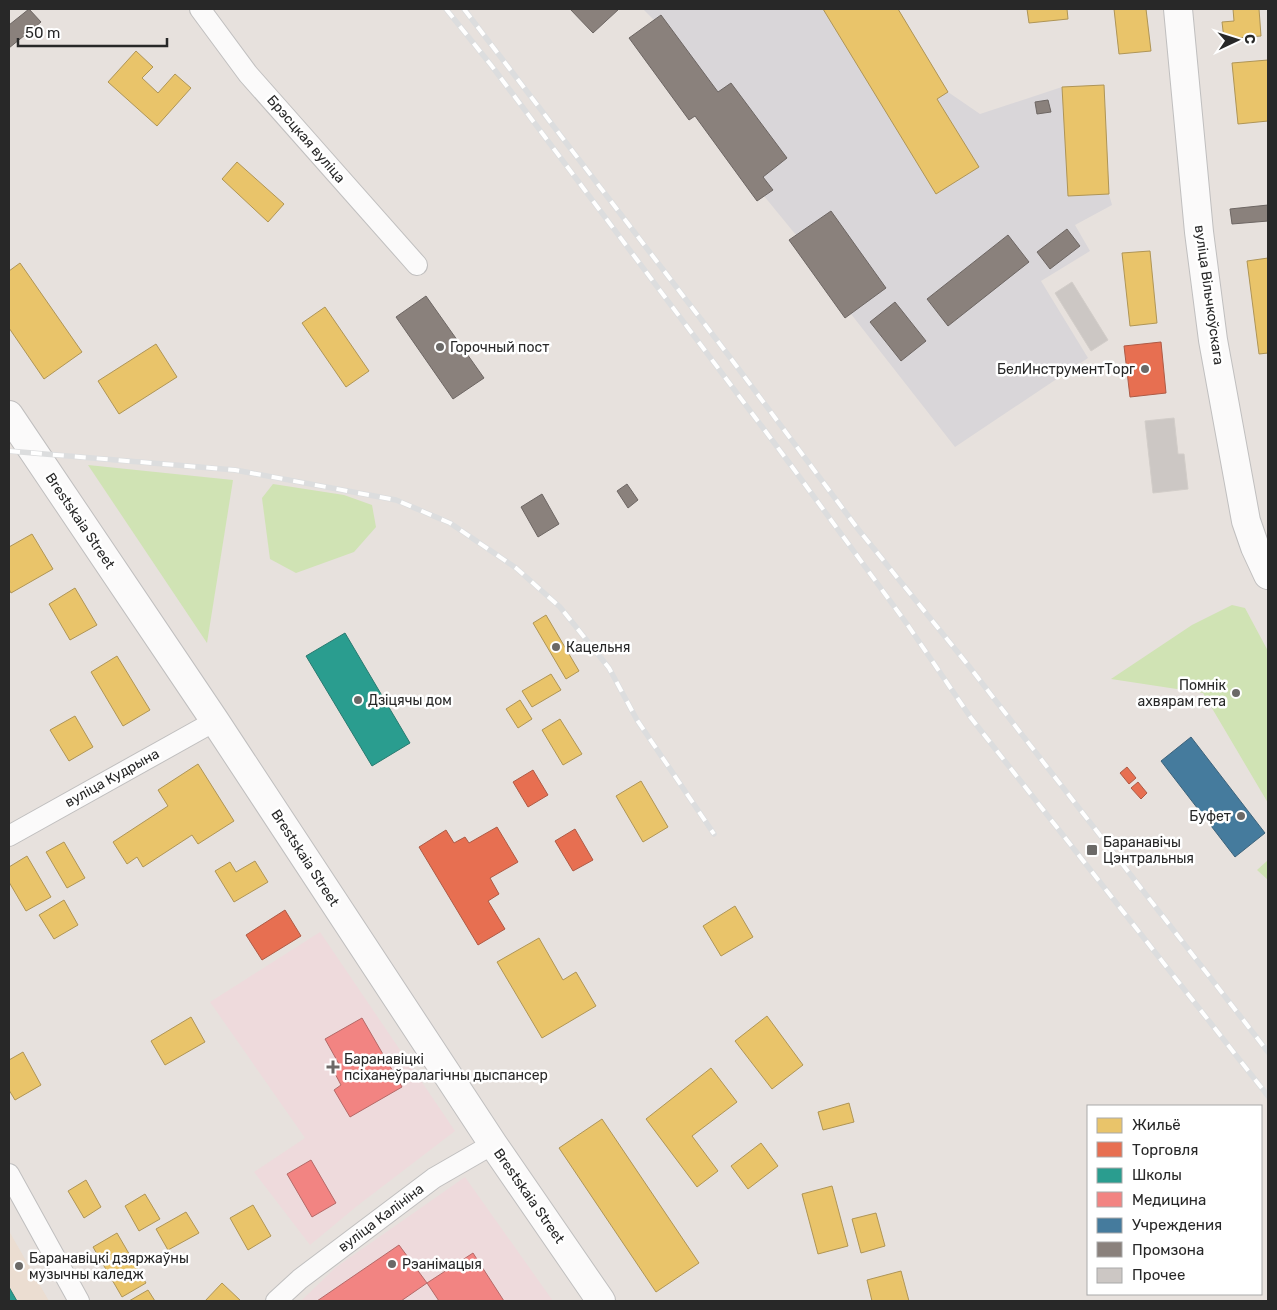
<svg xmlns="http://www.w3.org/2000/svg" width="1277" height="1310" font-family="Rubik,sans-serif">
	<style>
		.industrial { fill: #d9d6d9 }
		.education { fill: #ebddd1 }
		.medical { fill: #eedadc }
		.green { fill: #d0e3b4 }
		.homes { fill: #e9c46a; stroke: #af9556 }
		.shops { fill: #e76f51; stroke: #ae5a45 }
		.schools { fill: #2a9d8f; stroke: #297a70 }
		.health { fill: #f28482; stroke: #b56867 }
		.public { fill: #457b9d; stroke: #3c627a }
		.industry { fill: #8a817c; stroke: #6d6663 }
		.building { fill: #ccc7c4; stroke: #d2cdc9 }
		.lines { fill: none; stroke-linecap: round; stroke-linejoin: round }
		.minor-casing { stroke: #c0bfbf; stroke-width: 22 }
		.secondary-casing { stroke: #c0bfbf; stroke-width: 30 }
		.minor { stroke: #fbfafa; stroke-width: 20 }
		.secondary { stroke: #fbfafa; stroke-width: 28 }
		.rail-casing { stroke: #dcddde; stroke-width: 5.5 }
		.rail { stroke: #fff; stroke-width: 4; stroke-dasharray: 11; stroke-linecap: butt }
		.poi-dot { fill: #6b6967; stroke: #fff; stroke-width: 2 }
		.labels { text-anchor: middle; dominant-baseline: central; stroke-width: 5; stroke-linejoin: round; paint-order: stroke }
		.street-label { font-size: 14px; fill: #282828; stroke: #fff }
		.poi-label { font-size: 14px; fill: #282828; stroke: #fff; text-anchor: start }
	</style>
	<rect width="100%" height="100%" fill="#e7e1dd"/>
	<polygon class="industrial" points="643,9 898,9 948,92 980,114 1062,87 1104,85 1109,194 1112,205 1075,225 1090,251 1041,281 1088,358 955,447 851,314 845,318 789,240 796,235 764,196 757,201 695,116 689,120 629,38 654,20"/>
	<polygon class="education" points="9,1231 49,1301 9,1301"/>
	<g class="medical">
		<polygon points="320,932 455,1131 357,1206 310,1245 254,1172 305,1138 210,1002"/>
		<polygon points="465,1177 553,1301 301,1301 335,1268"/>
	</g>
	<g class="green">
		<polygon points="88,465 233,480 207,643"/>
		<polygon points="273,484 344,495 372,505 376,527 354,552 296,573 270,559 262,498"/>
		<polygon points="1232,605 1245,608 1268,651 1268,803 1203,693 1111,679 1192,625"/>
		<polygon points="1268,860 1268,880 1257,870"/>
	</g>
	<g class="homes">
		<polygon points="823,9 898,9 948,92 937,99 979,167 936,194"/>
		<polygon points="1027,9 1067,9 1068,19 1029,23"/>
		<polygon points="1114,9 1146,9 1151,51 1119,54"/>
		<polygon points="1233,9 1259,9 1261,36 1224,39 1222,22 1234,21"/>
		<polygon points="136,51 153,67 142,78 158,93 175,74 191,88 157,126 108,82"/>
		<polygon points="1268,60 1268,121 1238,124 1232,63"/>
		<polygon points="1104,85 1109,194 1068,196 1062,87"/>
		<polygon points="237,162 284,204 268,222 222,179"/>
		<polygon points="1150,251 1157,323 1130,326 1122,253"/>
		<polygon points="1268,258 1268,353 1259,354 1247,261"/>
		<polygon points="20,263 82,352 44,379 9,328 9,271"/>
		<polygon points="325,307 369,371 346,387 302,323"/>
		<polygon points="156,344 177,377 119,414 98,381"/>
		<polygon points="32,534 53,569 11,593 9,589 9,547"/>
		<polygon points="75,588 97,625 70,640 49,604"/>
		<polygon points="546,615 579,671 566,679 533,623"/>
		<polygon points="117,656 150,710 123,726 91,672"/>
		<polygon points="551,674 561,690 532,707 522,691"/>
		<polygon points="520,700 532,719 518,728 506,709"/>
		<polygon points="75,716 93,747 69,761 50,730"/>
		<polygon points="560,719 582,754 563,765 542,730"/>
		<polygon points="198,764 234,821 198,844 192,835 143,867 137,857 127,864 113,842 168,806 158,790"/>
		<polygon points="641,781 668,827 643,842 616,796"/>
		<polygon points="64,842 85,878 67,888 46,852"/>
		<polygon points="27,856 51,897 26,911 9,882 9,867"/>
		<polygon points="255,861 268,882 234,902 215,871 230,862 236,872"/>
		<polygon points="64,900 78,925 54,939 39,915"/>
		<polygon points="735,906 753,937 721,956 703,926"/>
		<polygon points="539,938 563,980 576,972 596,1006 542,1038 497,962"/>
		<polygon points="767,1016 803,1065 772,1089 735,1041"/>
		<polygon points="191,1017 205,1042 165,1065 151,1041"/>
		<polygon points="23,1052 41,1085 15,1100 9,1090 9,1060"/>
		<polygon points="711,1068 737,1102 692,1136 718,1171 697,1187 646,1119"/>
		<polygon points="849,1103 854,1122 823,1130 818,1112"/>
		<polygon points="602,1119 699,1263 656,1292 559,1148"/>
		<polygon points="761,1143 778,1166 748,1189 731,1166"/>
		<polygon points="86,1180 101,1207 84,1218 68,1191"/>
		<polygon points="832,1186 848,1246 818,1254 802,1194"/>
		<polygon points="145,1194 160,1219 139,1231 125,1206"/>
		<polygon points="253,1205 271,1236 248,1250 230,1218"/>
		<polygon points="186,1212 199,1233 168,1250 156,1229"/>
		<polygon points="876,1213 885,1246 861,1253 852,1219"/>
		<polygon points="117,1233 146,1283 122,1297 93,1247"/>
		<polygon points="901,1271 909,1301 872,1301 867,1280"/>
		<polygon points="222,1283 241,1301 205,1301"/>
		<polygon points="148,1290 155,1301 129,1301"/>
	</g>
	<g class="shops">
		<polygon points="1161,342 1166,393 1130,397 1124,346"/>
		<polygon points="1127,767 1136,778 1129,784 1120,773"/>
		<polygon points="533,770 548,795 528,807 513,782"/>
		<polygon points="1138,782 1147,793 1141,799 1131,788"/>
		<polygon points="497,827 518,862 490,878 499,894 488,901 505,929 478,945 419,847 446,830 454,843 465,837 469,843"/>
		<polygon points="575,829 593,860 573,871 555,841"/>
		<polygon points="285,910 301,936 262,960 246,935"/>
	</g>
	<g class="schools">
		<polygon points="345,633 410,743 372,766 306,656"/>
		<polygon points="9,1287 17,1301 9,1301"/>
	</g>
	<g class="health">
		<polygon points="362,1018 402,1087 350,1117 334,1090 341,1085 332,1068 339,1064 325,1039"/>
		<polygon points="311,1160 336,1203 312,1217 287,1174"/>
		<polygon points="399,1245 427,1283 401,1301 317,1301"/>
		<polygon points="473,1253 504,1301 439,1301 427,1283"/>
	</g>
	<polygon class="public" points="1191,737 1265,833 1235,857 1161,761"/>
	<g class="industry">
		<polygon points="29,9 41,22 9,48 9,25"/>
		<polygon points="570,9 619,9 593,33"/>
		<polygon points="661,15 718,92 731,83 787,158 763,177 773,190 757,201 695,116 689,120 629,38"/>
		<polygon points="1048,100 1051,112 1037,114 1035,102"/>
		<polygon points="1268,205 1268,221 1232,224 1230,209"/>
		<polygon points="831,211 886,288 845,318 789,240"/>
		<polygon points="1067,229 1080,246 1050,269 1037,252"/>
		<polygon points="1008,235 1029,262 948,326 927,299"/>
		<polygon points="426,296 484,378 453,399 396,317"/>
		<polygon points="895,302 926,341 901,361 870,322"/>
		<polygon points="627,484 638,500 628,508 617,491"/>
		<polygon points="542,494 559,524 538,537 521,507"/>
	</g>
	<g class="building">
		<polygon points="1072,282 1108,340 1091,351 1055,293"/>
		<polygon points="1174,418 1178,454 1184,454 1188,489 1153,493 1145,421"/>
	</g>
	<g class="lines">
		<g class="minor-casing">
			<g id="minor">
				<polyline points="200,9 248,74 417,265"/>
				<polyline points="9,836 215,721"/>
				<polyline points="9,1174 79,1301"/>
				<polyline points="276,1301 300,1279 434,1178 493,1144"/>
			</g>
		</g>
		<g class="secondary-casing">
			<g id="secondary">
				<polyline points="1178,9 1199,232 1213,340 1246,521 1255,547 1268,575"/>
				<polyline points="9,415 215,721 493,1144 601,1301"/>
			</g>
		</g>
		<use href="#minor" class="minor"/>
		<use href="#secondary" class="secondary"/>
		<g class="rail-casing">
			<g id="rail">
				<polyline points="446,9 491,65 790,464 907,624 971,718 1268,1096"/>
				<polyline points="464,9 729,356 858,529 968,665 1268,1052"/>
				<polyline points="9,451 235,470 396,500 450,523 516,568 560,607 609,668 637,720 714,834"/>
			</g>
		</g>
		<use href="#rail" class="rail"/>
	</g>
	<g class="poi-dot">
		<circle cx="440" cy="347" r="5"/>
		<circle cx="1145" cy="369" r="5"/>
		<circle cx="556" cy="647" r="5"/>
		<circle cx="1236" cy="693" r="5"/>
		<circle cx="358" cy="700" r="5"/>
		<circle cx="1241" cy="816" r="5"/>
		<rect x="1086" y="844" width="12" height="12" rx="2.5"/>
		<path d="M330.5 1059.5h5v5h5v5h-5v5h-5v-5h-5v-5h5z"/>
		<circle cx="392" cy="1264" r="5"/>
		<circle cx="19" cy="1266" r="5"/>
	</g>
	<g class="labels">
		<g class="street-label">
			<text transform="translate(306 139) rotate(49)">Брэсцкая вуліца</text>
			<text transform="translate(1209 295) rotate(82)">вуліца Вільчкоўскага</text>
			<text transform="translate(80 521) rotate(56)">Brestskaia Street</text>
			<text transform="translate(112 778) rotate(-29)">вуліца Кудрына</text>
			<text transform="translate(305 858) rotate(57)">Brestskaia Street</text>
			<text transform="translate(529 1196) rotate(55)">Brestskaia Street</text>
			<text transform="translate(381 1218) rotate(-37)">вуліца Калініна</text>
		</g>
		<g class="poi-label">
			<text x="450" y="347">Горочный пост</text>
			<text x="1135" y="369" text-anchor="end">БелИнструментТорг</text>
			<text x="566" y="647">Кацельня</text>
			<text x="1226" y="685" text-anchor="end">Помнік<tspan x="1226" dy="16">ахвярам гета</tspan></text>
			<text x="368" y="700">Дзіцячы дом</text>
			<text x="1231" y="816" text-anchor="end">Буфет</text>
			<text x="1103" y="842">Баранавічы<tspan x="1103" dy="16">Цэнтральныя</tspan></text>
			<text x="344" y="1059">Баранавіцкі<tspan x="344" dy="16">псіханеўралагічны дыспансер</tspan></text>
			<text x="29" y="1258">Баранавіцкі дзяржаўны<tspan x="29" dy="16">музычны каледж</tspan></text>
			<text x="402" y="1264">Рэанімацыя</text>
		</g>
	</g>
	<rect width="1277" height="1310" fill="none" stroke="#282828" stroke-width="20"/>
	<rect x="1087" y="1105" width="175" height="190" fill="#ffffff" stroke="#a9a9a9"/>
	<rect x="1097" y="1118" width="25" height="15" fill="#e9c46a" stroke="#a9a9a9"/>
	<text x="1132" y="1130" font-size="15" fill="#282828">Жильё</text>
	<rect x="1097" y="1142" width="25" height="15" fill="#e76f51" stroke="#a9a9a9"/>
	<text x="1132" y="1155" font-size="15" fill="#282828">Торговля</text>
	<rect x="1097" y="1168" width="25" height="15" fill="#2a9d8f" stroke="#a9a9a9"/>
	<text x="1132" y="1180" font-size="15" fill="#282828">Школы</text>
	<rect x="1097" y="1192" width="25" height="15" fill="#f28482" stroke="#a9a9a9"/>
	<text x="1132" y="1205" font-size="15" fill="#282828">Медицина</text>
	<rect x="1097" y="1218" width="25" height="15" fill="#457b9d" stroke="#a9a9a9"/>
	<text x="1132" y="1230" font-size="15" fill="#282828">Учреждения</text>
	<rect x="1097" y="1242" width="25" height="15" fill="#8a817c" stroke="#a9a9a9"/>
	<text x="1132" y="1255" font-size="15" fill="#282828">Промзона</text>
	<rect x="1097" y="1268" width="25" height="15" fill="#ccc7c4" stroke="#a9a9a9"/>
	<text x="1132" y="1280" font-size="15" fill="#282828">Прочее</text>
	<g transform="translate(1237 40) rotate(86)" stroke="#ffffff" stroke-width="4" paint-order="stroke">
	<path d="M0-4L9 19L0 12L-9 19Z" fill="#282828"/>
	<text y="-8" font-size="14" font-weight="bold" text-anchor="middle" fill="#282828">С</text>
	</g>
	<path d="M18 38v8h149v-8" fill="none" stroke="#282828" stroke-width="2.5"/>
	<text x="25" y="38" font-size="15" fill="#282828" stroke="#ffffff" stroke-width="4" paint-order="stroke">50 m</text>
</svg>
